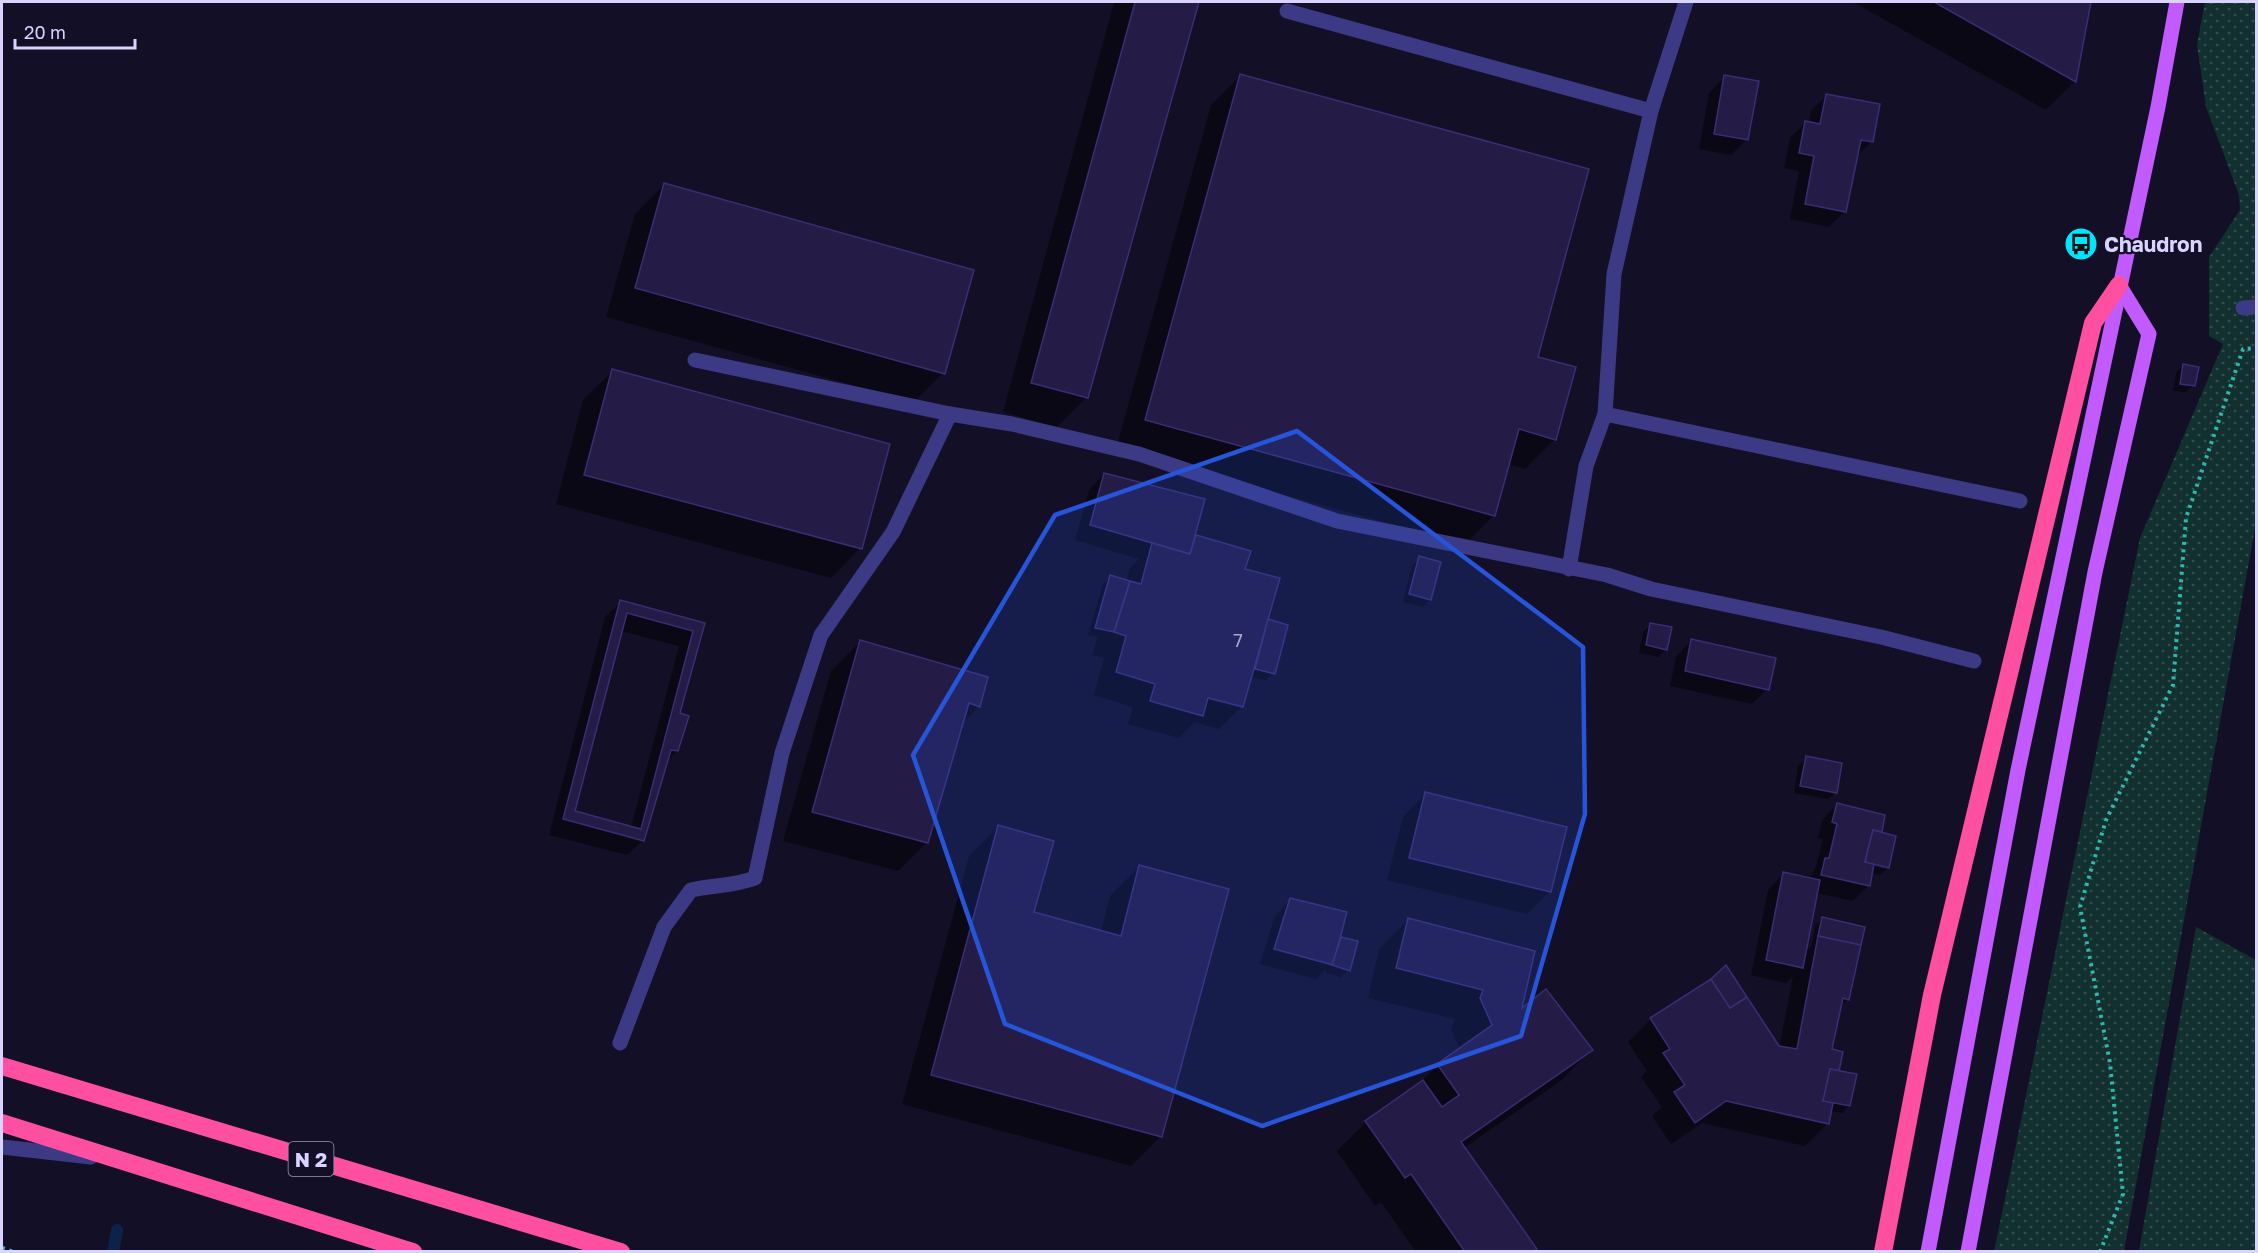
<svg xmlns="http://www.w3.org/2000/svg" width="2258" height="1253" font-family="'Golos Text',sans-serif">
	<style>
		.park { fill: url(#park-dots) }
		.shadow { fill: #0007; fill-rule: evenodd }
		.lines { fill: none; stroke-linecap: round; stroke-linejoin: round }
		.stream { stroke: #0c2248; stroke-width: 12 }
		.building { fill: #241b47; stroke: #3b2d73; stroke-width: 1.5; fill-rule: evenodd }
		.path { stroke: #2fb8b0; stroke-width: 4; stroke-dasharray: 3 4.5; stroke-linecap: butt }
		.minor { stroke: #3d3a85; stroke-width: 15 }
		.major { stroke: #c25bff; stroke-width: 15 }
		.highway { stroke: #ff4fa3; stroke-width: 18 }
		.marked { fill: #2655da; fill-opacity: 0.2; stroke: #2655da; stroke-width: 4.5; stroke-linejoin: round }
		.labels { text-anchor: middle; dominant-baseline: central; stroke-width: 4.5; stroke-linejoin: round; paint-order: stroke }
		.number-label { font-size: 18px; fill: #aca6d1 }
		.shield { fill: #130f26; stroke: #9e99be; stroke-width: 1.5 }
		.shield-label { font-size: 20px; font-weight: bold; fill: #d9d4ff }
		.poi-label { font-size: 21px; font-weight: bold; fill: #d9d4ff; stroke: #130f26; text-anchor: start }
	</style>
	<defs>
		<pattern id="park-dots" width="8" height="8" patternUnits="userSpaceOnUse" patternTransform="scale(1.5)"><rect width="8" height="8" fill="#12302f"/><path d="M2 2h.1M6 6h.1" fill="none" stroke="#344d4e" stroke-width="1.8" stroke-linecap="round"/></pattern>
	</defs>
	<rect width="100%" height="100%" fill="#130f26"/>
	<g class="park">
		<polygon points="2205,2 2256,2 2256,523 2124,1251 1994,1252 2140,538 2223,344 2209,336 2209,257 2240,210 2239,195 2206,107 2197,45"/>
		<polygon points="2196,927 2256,960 2256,1251 2139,1251"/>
	</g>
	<g class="shadow">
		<polygon points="1114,2 1197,2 1087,397 1057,427 1003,412"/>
		<polygon points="1853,2 2089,2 2075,81 2046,110"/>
		<polygon points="1241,75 1536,358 1555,439 1525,469 1508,464 1494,515 1465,544 1116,449 1211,105"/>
		<polygon points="1725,77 1747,139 1731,155 1699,149 1709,93"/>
		<polygon points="1827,95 1872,141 1856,157 1845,211 1829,227 1790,219 1799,171 1784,168 1790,138 1806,122 1809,123 1811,111"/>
		<polygon points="664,185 943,373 914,402 606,317 635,214"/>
		<polygon points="2183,366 2194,385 2186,392 2173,391 2176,373"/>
		<polygon points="613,371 860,548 831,578 556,504 583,400"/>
		<polygon points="1104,474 1192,541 1197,537 1243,570 1265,625 1269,621 1273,673 1266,680 1250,677 1242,706 1219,729 1194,722 1179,738 1128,724 1133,707 1094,695 1104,658 1092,655 1098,637 1088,635 1103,584 1111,577 1126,581 1130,568 1139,559 1075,540 1089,490"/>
		<polygon points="1420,558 1430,599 1423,607 1403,602 1412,566"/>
		<path d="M621 602 703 624 678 714 677 751 666 762 643 840 627 855 549 835 605 617ZM621 631 679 646 631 827 573 812Z"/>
		<polygon points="1651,625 1666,649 1658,657 1639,653 1643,632"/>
		<polygon points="1691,641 1767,689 1752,704 1670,686 1676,657"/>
		<polygon points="860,642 986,678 979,707 961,724 927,842 898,871 783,841 831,671"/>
		<polygon points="1806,758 1836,792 1828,799 1794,793 1798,766"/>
		<polygon points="1425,794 1550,891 1527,914 1387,880 1403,817"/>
		<path d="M1837 805 1880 831 1878 833 1888 868 1880 875 1871 873 1868 886 1853 901 1816 893 1804 952 1812 945 1815 926 1823 918 1847 999 1840 1007 1830 1051 1849 1106 1842 1113 1830 1111 1828 1123 1805 1146 1702 1123 1671 1144 1652 1116 1662 1107 1641 1077 1647 1071 1628 1042 1651 1019 1779 1049 1793 976 1786 983 1751 975 1768 890 1783 874 1809 879 1815 869 1823 839 1818 838 1822 820ZM1873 863 1884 866V869L1873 866Z"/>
		<polygon points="998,827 1033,913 1101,932 1110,896 1139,867 1161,1136 1131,1166 902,1104 969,856"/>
		<polygon points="1290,900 1337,943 1341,939 1349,970 1341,977 1326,973 1327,968 1316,979 1260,964 1275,916"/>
		<polygon points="1408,920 1519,1012 1591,1050 1562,1080 1464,1148 1532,1252 1416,1252 1381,1202 1375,1206 1337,1151 1366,1122 1417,1086 1438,1065 1460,1049 1451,1029 1455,1019 1368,998 1379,949"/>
	</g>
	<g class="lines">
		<polyline class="stream" points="113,1252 117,1230"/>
	</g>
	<g class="building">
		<polygon points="1135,2 1199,2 1088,398 1031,383"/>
		<polygon points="1934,2 2091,2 2076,82"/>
		<polygon points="1240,74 1589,169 1538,357 1576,367 1556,440 1519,429 1495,516 1145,420"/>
		<polygon points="1724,75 1759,81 1748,140 1714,134"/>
		<polygon points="1826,94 1880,104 1873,142 1861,140 1846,212 1805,204 1814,156 1799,153 1805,121 1820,124"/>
		<polygon points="664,183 974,270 945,374 635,288"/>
		<polygon points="2183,364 2199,367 2195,386 2180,384"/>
		<polygon points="612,369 890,444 862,549 584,475"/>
		<polygon points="1104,473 1205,499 1190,554 1090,525"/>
		<polygon points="1196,535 1251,551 1245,569 1280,578 1243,707 1208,698 1203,716 1150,701 1155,684 1116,672 1126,636 1114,632 1130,581 1141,584 1152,543 1190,554"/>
		<polygon points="1419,556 1441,562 1431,600 1409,594"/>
		<polygon points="1110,575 1130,581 1114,632 1095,628"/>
		<path d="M620 600 705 623 680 713 689 716 678 751 671 750 644 841 563 819ZM627 613 693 631 641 829 575 811Z"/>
		<polygon points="1268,619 1288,625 1275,674 1255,669"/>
		<polygon points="1650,623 1672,627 1667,650 1646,645"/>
		<polygon points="1691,639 1776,658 1769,690 1685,671"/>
		<polygon points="860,640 988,677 980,707 969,703 928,843 812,812"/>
		<polygon points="1806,756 1842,763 1837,793 1800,786"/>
		<polygon points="1425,792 1567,827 1551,892 1409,858"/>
		<polygon points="1837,803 1885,815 1882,832 1873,830 1865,862 1874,864 1870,886 1821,875 1825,858 1829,858 1837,824 1832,822"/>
		<polygon points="998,825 1054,841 1034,912 1121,936 1139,865 1229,889 1162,1137 931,1075"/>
		<polygon points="1873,830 1896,836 1889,868 1865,862"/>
		<polygon points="1783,872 1820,880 1803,968 1766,960"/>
		<polygon points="1290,898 1347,912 1333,965 1274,949"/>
		<polygon points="1822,917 1865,927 1861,945 1818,936"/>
		<polygon points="1408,918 1535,951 1522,1008 1546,989 1593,1050 1461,1142 1537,1249 1533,1252 1465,1252 1411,1174 1405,1178 1365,1121 1423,1080 1442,1107 1459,1095 1437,1064 1492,1025 1480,998 1483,990 1396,968"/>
		<polygon points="1818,936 1861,945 1849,1000 1843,998 1832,1049 1843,1052 1839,1071 1830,1069 1823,1101 1833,1103 1829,1124 1726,1101 1695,1123 1674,1092 1685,1085 1663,1053 1670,1049 1650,1018 1711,979 1730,1008 1747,997 1779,1046 1797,1049"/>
		<polygon points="1341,937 1358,941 1350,971 1332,965"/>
		<polygon points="1726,965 1747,997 1730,1008 1711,979"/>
		<polygon points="1830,1069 1857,1074 1850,1106 1823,1101"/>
	</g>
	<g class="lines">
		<g class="path">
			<polyline points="2,1248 14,1252"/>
			<polyline points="2100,1252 2123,1194 2110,1063 2080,907 2106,820 2173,685 2186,518 2243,349 2256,348"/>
		</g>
		<g class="minor">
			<polyline points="1287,11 1651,111"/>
			<polyline points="2243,308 2256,307"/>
			<polyline points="695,360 950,414 1012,424 1139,454 1337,521 1607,575 1651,589 1881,637 1974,661"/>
			<polyline points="1605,414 2020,501"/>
			<polyline points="1569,569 1586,466 1605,414 1614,274 1651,111 1686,2"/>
			<path d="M620 1043 664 927 691 890C713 885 734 886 755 878L782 753 821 635 893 532 950 414"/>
			<polyline points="2,1147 91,1157"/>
		</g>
		<g class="major">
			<polyline points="1928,1252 2018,770 2158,107 2177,2"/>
			<polyline points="1968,1252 2095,572 2149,334 2119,285"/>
		</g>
		<g class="highway">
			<polyline points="2,1066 621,1252"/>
			<polyline points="2,1123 413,1252"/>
			<polyline points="1883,1252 1932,995 2093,323 2119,285"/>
		</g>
	</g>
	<path class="marked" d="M1297 431 1583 647 1585 814 1521 1036 1262 1126 1005 1024 913 755 1055 515Z"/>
	<defs>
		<g id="bus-disc" transform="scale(1.725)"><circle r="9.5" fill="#00e5ff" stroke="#130f26"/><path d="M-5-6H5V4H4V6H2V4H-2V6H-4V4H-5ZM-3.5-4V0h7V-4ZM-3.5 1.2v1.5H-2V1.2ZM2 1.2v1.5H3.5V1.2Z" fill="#111"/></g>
	</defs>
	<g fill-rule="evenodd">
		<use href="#bus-disc" x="2081" y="244"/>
	</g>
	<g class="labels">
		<g class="number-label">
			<text x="1238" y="640">7</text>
		</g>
		<rect class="shield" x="288.5" y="1142" width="45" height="34" rx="4.5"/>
		<g class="shield-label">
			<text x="311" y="1159">N 2</text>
		</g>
		<g class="poi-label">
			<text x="2104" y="244">Chaudron</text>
		</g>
	</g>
	<rect width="2258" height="1253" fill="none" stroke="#d9d4ff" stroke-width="6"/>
	<path d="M15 39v9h120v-9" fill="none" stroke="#d9d4ff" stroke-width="3"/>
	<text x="24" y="39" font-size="18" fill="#d9d4ff" stroke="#130f26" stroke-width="4.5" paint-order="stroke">20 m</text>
</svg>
